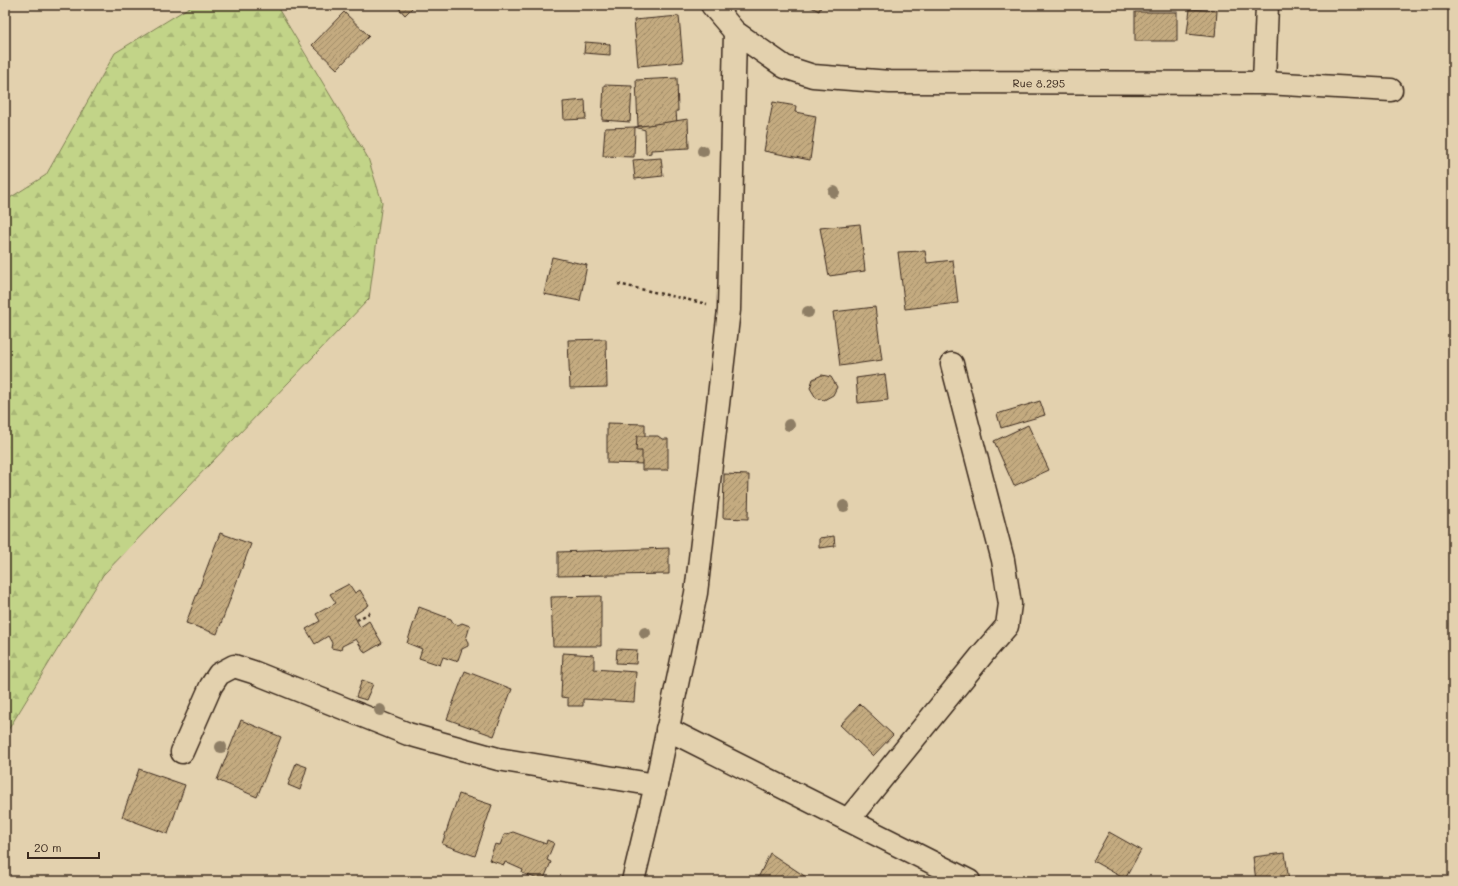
<svg xmlns="http://www.w3.org/2000/svg" width="1458" height="886" font-family="Mali,sans-serif">
	<style>
		.forest { fill: url(#forest-firs); stroke: #7e7f53 }
		.building { fill: url(#building-hatch); stroke: #3b2a1e }
		.lines { fill: none; stroke-linecap: round; stroke-linejoin: round }
		.minor-casing { stroke: #3b2a1e; stroke-width: 25 }
		.path { stroke: #3b2a1e; stroke-width: 2.5; stroke-dasharray: 3 3; stroke-linecap: butt }
		.minor { stroke: #e3d1ae; stroke-width: 22 }
		.tree { fill: #8e7e65 }
		.labels { text-anchor: middle; dominant-baseline: central; stroke-width: 3.5; stroke-linejoin: round; paint-order: stroke }
		.street-label { font-size: 11px; fill: #3b2a1e; stroke: #e3d1ae }
	</style>
	<defs>
		<pattern id="forest-firs" width="22" height="20" patternUnits="userSpaceOnUse"><rect width="22" height="20" fill="#c2d488"/><path d="M5 1l3.5 6h-7zM16 11l3.5 6h-7z" fill="#a8b675"/></pattern>
		<pattern id="building-hatch" width="6" height="6" patternUnits="userSpaceOnUse"><rect width="6" height="6" fill="#c4ab80"/><path d="M-1 1l2-2M0 6l6-6M5 7l2-2" fill="none" stroke="#a08b68"/></pattern>
	</defs>
	<rect width="100%" height="100%" fill="#e3d1ae"/>
	<filter id="ink" filterUnits="userSpaceOnUse"><feTurbulence type="fractalNoise" baseFrequency=".025" numOctaves="2"/><feDisplacementMap in="SourceGraphic" scale="8" xChannelSelector="R" yChannelSelector="G"/><feConvolveMatrix kernelMatrix="1 2 1 2 8 2 1 2 1" color-interpolation-filters="sRGB"/></filter>
	<g filter="url(#ink)">
		<polygon class="forest" points="198,5 276,5 368,158 382,202 369,299 103,575 5,735 5,201 46,175 115,53 188,8"/>
		<g class="building">
			<polygon points="396,5 415,5 405,15"/>
			<polygon points="807,5 822,5 819,11"/>
			<polygon points="1190,9 1217,11 1215,37 1187,34"/>
			<polygon points="344,12 369,36 337,69 312,45"/>
			<rect x="1135" y="12" width="42" height="29"/>
			<polygon points="679,16 683,62 638,66 634,20"/>
			<polygon points="585,42 610,44 610,55 584,53"/>
			<polygon points="677,78 678,111 676,111 677,124 638,126 636,80"/>
			<polygon points="604,85 632,86 630,122 602,120"/>
			<polygon points="585,100 586,119 564,120 563,102"/>
			<polygon points="773,102 796,106 795,112 816,116 810,160 764,151"/>
			<polygon points="688,119 689,148 651,150 651,153 646,154 645,130 635,127"/>
			<polygon points="635,127 634,157 603,156 605,128"/>
			<polygon points="661,158 663,176 635,179 633,160"/>
			<polygon points="860,224 865,271 829,276 820,228"/>
			<polygon points="925,251 927,263 953,260 958,303 905,309 898,252"/>
			<polygon points="552,257 587,265 580,301 544,294"/>
			<polygon points="875,307 882,360 840,366 833,312"/>
			<polygon points="606,339 607,387 570,388 568,340"/>
			<polygon points="885,374 888,400 858,403 856,378"/>
			<polygon points="822,375 831,377 837,387 833,395 824,400 816,398 810,388 813,379"/>
			<polygon points="1040,401 1045,415 1001,428 997,414"/>
			<polygon points="607,423 645,424 645,464 607,463"/>
			<polygon points="1028,425 1049,470 1014,486 994,441"/>
			<polygon points="637,436 658,436 662,439 668,439 668,470 642,470 642,451 636,451"/>
			<polygon points="724,474 749,475 748,519 723,518"/>
			<polygon points="220,533 251,544 217,634 186,623"/>
			<polygon points="834,536 835,546 819,548 819,538"/>
			<polygon points="669,548 669,574 558,576 558,552"/>
			<polygon points="349,584 355,593 360,590 369,605 354,615 360,627 369,621 382,643 365,653 356,639 342,646 341,650 331,648 332,643 328,636 315,644 306,629 320,621 316,614 336,603 330,594"/>
			<polygon points="601,596 601,646 553,646 551,597"/>
			<polygon points="419,607 451,619 453,623 458,625 462,623 470,626 466,639 468,642 468,646 462,649 458,660 455,661 443,657 440,665 419,658 422,649 407,643"/>
			<polygon points="617,649 637,650 636,664 616,663"/>
			<polygon points="563,653 594,655 594,669 636,672 634,702 583,699 583,706 568,706 568,698 561,697"/>
			<polygon points="465,671 512,689 494,736 447,719"/>
			<polygon points="362,680 373,684 366,700 356,697"/>
			<polygon points="860,704 893,735 873,756 840,725"/>
			<polygon points="241,720 281,737 257,797 217,780"/>
			<polygon points="296,763 307,767 300,790 288,785"/>
			<polygon points="139,769 185,785 168,834 122,817"/>
			<polygon points="459,794 492,805 475,856 442,844"/>
			<polygon points="513,832 546,844 547,840 554,843 547,860 551,862 543,881 522,873 523,870 505,862 504,865 489,860 495,844 500,845 504,835"/>
			<polygon points="1109,832 1141,850 1125,879 1093,861"/>
			<polygon points="770,853 812,881 757,880"/>
			<polygon points="1285,853 1289,881 1256,881 1253,857"/>
		</g>
		<g class="lines">
			<g class="minor-casing">
				<g id="minor">
					<path id="s1" d="M712 5 735 32 785 67 813 76 890 82 1264 83 1391 90"/>
					<polyline points="1264,83 1267,5"/>
					<polyline points="667,729 969,881"/>
					<polyline points="182,752 211,686 219,674 234,666 253,672 408,734 498,759 656,785"/>
					<polyline points="848,820 986,650 1007,626 1010,604 1003,560 952,364"/>
					<polyline points="633,881 656,785 696,593 729,310 735,32"/>
				</g>
			</g>
			<g class="path">
				<polyline points="618,284 707,304"/>
				<polyline points="357,620 371,612"/>
			</g>
			<use href="#minor" class="minor"/>
		</g>
		<g class="tree">
			<circle cx="703" cy="151" r="6"/>
			<circle cx="834" cy="192" r="6"/>
			<circle cx="808" cy="312" r="6"/>
			<circle cx="789" cy="425" r="6"/>
			<circle cx="844" cy="506" r="6"/>
			<circle cx="645" cy="633" r="6"/>
			<circle cx="380" cy="710" r="6"/>
			<circle cx="221" cy="747" r="6"/>
		</g>
	</g>
	<g class="labels">
		<g class="street-label">
			<text stroke="none"><textPath href="#s1" startOffset="352">Rue 8.295</textPath></text>
		</g>
	</g>
	<rect width="1458" height="886" fill="none" stroke="#e3d1ae" stroke-width="20"/>
	<rect x="10" y="10" width="1438" height="866" fill="none" stroke="#3b2a1e" stroke-width="1.5" filter="url(#ink)"/>
	<path d="M28 852v6h71v-6" fill="none" stroke="#3b2a1e" stroke-width="2"/>
	<text x="34" y="852" font-size="12" fill="#3b2a1e" stroke="#e3d1ae" stroke-width="3" paint-order="stroke">20 m</text>
</svg>
